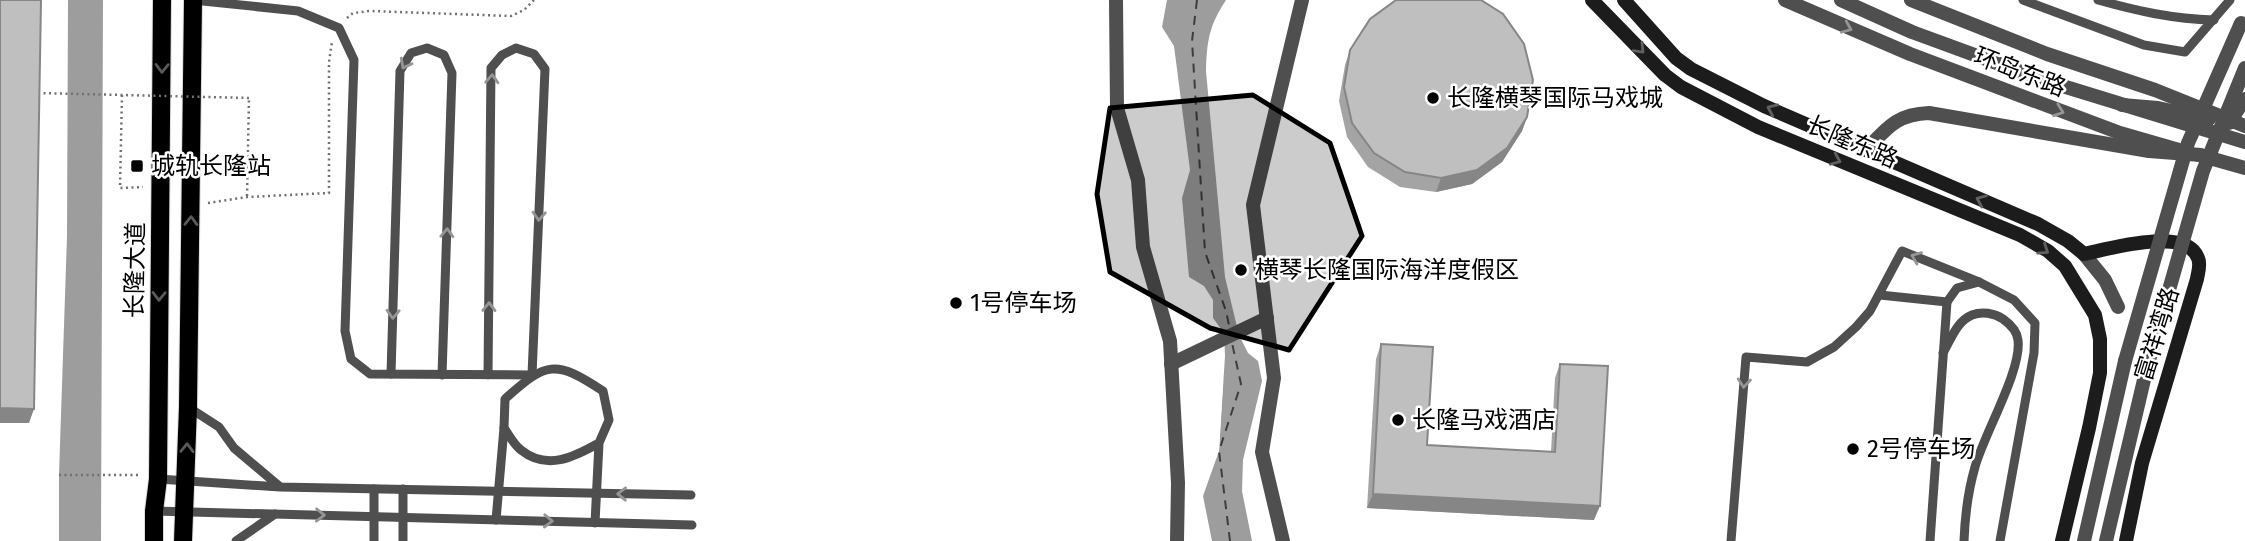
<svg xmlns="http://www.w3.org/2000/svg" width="2245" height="541" font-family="'Fira Sans','Noto Sans SC',sans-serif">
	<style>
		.water { fill: #9d9d9d }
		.pier { fill: #fff }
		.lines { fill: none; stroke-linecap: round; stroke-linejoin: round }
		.ferry { stroke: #3e3e3e; stroke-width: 2; stroke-dasharray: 9 7; stroke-linecap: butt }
		.primary-casing { stroke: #dbdbdb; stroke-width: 20 }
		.path { stroke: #717171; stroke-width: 2.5; stroke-dasharray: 2 3.5; stroke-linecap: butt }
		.service { stroke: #4f4f4f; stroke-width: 9 }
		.pedestrian { stroke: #4f4f4f; stroke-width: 14 }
		.minor { stroke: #4f4f4f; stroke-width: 14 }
		.tertiary { stroke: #4f4f4f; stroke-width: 14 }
		.secondary { stroke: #1c1c1c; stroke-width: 14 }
		.primary { stroke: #000; stroke-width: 18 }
		.path-bridge { stroke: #717171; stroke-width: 2.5; stroke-dasharray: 2 3.5; stroke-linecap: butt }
		.tertiary-bridge { stroke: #4f4f4f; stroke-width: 14 }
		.wall { fill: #a4a4a4 }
		.shaded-wall { fill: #868686 }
		.building { fill: #bfbfbf; stroke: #868686; stroke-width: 2 }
		.oneway { stroke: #959595 }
		.oneway2 { stroke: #606060 }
		.oneway3 { stroke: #595959 }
		.marked { fill: #000; fill-opacity: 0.2; stroke: #000; stroke-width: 5; stroke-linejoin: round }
		.poi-dot { fill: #000; stroke: #fff; stroke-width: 2.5 }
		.labels { text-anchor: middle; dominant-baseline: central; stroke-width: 5; stroke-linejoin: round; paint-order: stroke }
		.street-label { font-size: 24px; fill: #000; stroke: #fff }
		.poi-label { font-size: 24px; fill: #000; stroke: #fff; text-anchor: start }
	</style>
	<rect width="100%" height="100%" fill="#fff"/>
	<g class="water">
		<polygon points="68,0 103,0 101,541 59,541 59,475 67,236"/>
		<path d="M1167 0H1226C1209 26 1207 40 1206 71L1225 277 1239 335 1248 353 1258 361 1262 381 1243 460 1242 491 1252 541H1212L1203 496 1219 451 1225 356 1224 333 1213 318V300L1204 286 1189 277 1182 198 1190 170 1174 46 1162 27Z"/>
	</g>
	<polygon class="pier" points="1220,381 1223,381 1219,451 1207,481 1204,480 1216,450"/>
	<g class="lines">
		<g class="ferry">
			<polyline points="1197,0 1192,41 1205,252 1226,311 1230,330"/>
			<polyline points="1230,541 1219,451 1241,384 1232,343"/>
		</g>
		<g class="primary-casing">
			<g id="primary">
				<polyline points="154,541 154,511 158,479 162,0"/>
				<polyline points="183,541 188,407 193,0"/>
			</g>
		</g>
		<g class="path">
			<polyline points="347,18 353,13 370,11 511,16 524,10 534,0"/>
			<polyline points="122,95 120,188 143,187"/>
			<polyline points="247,196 249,98"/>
			<polyline points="208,203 247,197 329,193 329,62 332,42"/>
			<polyline points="59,475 141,475"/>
		</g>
		<g class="service">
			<polyline points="193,0 298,11 339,28 354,60 345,331 351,359 370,374 532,375 545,69 534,54 516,48 502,55 491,68 488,375"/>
			<polyline points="2023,0 2144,45 2185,52 2230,0"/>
			<path d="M2098 0C2137 11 2173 19 2214 20"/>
			<polyline points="1880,295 1947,302 1957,288 1979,282"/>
			<path d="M1943 353C1951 339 1957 321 1972 315 1982 311 1994 313 2003 319 2010 324 2017 331 2018 340 2022 370 1984 434 1975 467 1968 491 1965 515 1964 541"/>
			<polyline points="391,374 400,71 411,53 427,48 444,55 452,73 442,375"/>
			<polyline points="188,407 219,427 234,448 279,486"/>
			<polyline points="158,479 280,487 691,495"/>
			<polyline points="154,511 692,525"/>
			<polyline points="496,520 504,428"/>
			<path d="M595 523 599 443 609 420 603 391C555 359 546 362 505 399L504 428C509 435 514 445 521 450 547 471 574 457 599 443"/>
			<polyline points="236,541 275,514"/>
			<polyline points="374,541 374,489"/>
			<polyline points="403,541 403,489"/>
			<polyline points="1731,541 1746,357 1807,362 1834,347 1856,327 1870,311 1902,251 1979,282 2014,300 2035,323 2034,353 2000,541"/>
			<polyline points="1930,541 1947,302"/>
		</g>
		<g class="pedestrian">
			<polyline points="1116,0 1117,108 1138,180 1143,247 1170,341 1178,483 1177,541"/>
			<polyline points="1171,364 1267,318"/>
			<polyline points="1283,541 1262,452 1274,378 1253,205 1302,0"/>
		</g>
		<g class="minor">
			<polyline points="1785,0 1910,54 2120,133 2179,150"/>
			<polyline points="1841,0 1912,32 2043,80 2245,142"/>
			<polyline points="2199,155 2245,168"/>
			<polyline points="2084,254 2105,280 2118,307"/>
		</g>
		<g class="tertiary">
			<polyline points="1911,0 2047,54 2155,90 2245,126"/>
			<polyline points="2122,105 2158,108 2209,119"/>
			<path d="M1866 150C1887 128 1897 114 1929 113L2149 151 2201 155"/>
			<polyline points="2084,541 2125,361"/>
			<polyline points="2106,541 2147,367"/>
		</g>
		<g class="secondary">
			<polyline points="1592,0 1665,75 1681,87 1758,127 2020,235 2048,251 2065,266 2095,315 2100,339 2100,373 2089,428 2062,541"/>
			<path d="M1624 0 1676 58 1691 69 1764 106 2038 224 2068 241 2084 254C2108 249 2186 226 2198 258 2201 265 2198 272 2197 279L2142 463 2126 541"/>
		</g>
		<use href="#primary" class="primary"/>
		<polyline class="path-bridge" points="38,93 249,98"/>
		<g class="tertiary-bridge">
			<polyline points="2229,123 2245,99"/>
			<polyline points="2125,361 2188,143 2241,23"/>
			<polyline points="2147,367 2203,171 2245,68"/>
		</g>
	</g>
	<g class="wall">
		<polygon points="1350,50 1527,117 1522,131 1502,162 1472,184 1436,192 1400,187 1368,167 1347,137 1339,101 1345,65"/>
		<polygon points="1381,344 1427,445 1551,452 1555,378 1560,364 1594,520 1367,508 1376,359"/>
	</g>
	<g class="shaded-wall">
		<polygon points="1527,117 1522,131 1502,162 1472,184 1436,192 1441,178"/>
		<polygon points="0,408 34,409 29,423 0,423"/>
		<polygon points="1373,494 1600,506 1594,520 1367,508"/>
	</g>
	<g class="building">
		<polygon points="0,0 41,0 34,409 0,408"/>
		<polygon points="1396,0 1481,0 1503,14 1524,44 1533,80 1527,117 1507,148 1477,170 1441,178 1405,172 1374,153 1352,123 1344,87 1350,50 1370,19"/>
		<polygon points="1381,344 1433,347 1427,445 1555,452 1560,364 1608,366 1600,506 1373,494"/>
	</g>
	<defs><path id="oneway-chevron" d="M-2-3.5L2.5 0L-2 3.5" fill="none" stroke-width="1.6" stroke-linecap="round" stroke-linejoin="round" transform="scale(1.75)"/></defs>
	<g class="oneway">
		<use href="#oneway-chevron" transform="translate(1847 28) rotate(23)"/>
		<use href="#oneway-chevron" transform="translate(405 64) rotate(118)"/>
		<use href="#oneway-chevron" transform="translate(492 79) rotate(-87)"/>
		<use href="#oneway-chevron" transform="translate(2059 111) rotate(20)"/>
		<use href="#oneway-chevron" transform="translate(539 216) rotate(93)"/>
		<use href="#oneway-chevron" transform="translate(447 233) rotate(-88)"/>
		<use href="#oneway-chevron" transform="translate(1916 257) rotate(-158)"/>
		<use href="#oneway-chevron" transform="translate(489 307) rotate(-89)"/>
		<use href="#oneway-chevron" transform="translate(393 314) rotate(92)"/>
		<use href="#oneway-chevron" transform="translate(1744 383) rotate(95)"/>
		<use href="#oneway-chevron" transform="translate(622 494) rotate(-179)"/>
		<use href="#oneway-chevron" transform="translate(320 515) rotate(1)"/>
		<use href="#oneway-chevron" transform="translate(548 521) rotate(2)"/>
	</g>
	<g class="oneway2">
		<use href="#oneway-chevron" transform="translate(1640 49) rotate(46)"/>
		<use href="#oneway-chevron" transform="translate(1772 109) rotate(-156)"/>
		<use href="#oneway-chevron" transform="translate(1836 160) rotate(23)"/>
		<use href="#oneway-chevron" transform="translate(1981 200) rotate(-157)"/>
		<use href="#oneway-chevron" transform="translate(2044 250) rotate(34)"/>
	</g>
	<g class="oneway3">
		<use href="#oneway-chevron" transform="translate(162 68) rotate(91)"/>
		<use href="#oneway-chevron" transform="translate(191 221) rotate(-89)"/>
		<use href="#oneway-chevron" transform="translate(159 296) rotate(91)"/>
		<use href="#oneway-chevron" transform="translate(187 448) rotate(-89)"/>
	</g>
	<path class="marked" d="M1253 95 1330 143 1362 236 1289 350 1210 328 1110 272 1097 194 1110 108Z"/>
	<g class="poi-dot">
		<circle cx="1433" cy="98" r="7"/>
		<rect x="130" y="159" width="14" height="14" rx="3.5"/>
		<circle cx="1241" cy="270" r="7"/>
		<circle cx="956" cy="303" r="7"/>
		<circle cx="1398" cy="420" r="7"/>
		<circle cx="1853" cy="449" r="7"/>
	</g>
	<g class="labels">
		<g class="street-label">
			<text transform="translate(2020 72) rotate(21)">环岛东路</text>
			<text transform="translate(1852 142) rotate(23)">长隆东路</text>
			<text transform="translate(135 270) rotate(-89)">长隆大道</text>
			<text transform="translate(2157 334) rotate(-73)">富祥湾路</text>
		</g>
		<g class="poi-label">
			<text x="1447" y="98">长隆横琴国际马戏城</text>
			<text x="151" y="166">城轨长隆站</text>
			<text x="1255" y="270">横琴长隆国际海洋度假区</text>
			<text x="970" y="303">1号停车场</text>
			<text x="1412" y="420">长隆马戏酒店</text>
			<text x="1867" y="449">2号停车场</text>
		</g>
	</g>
</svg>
